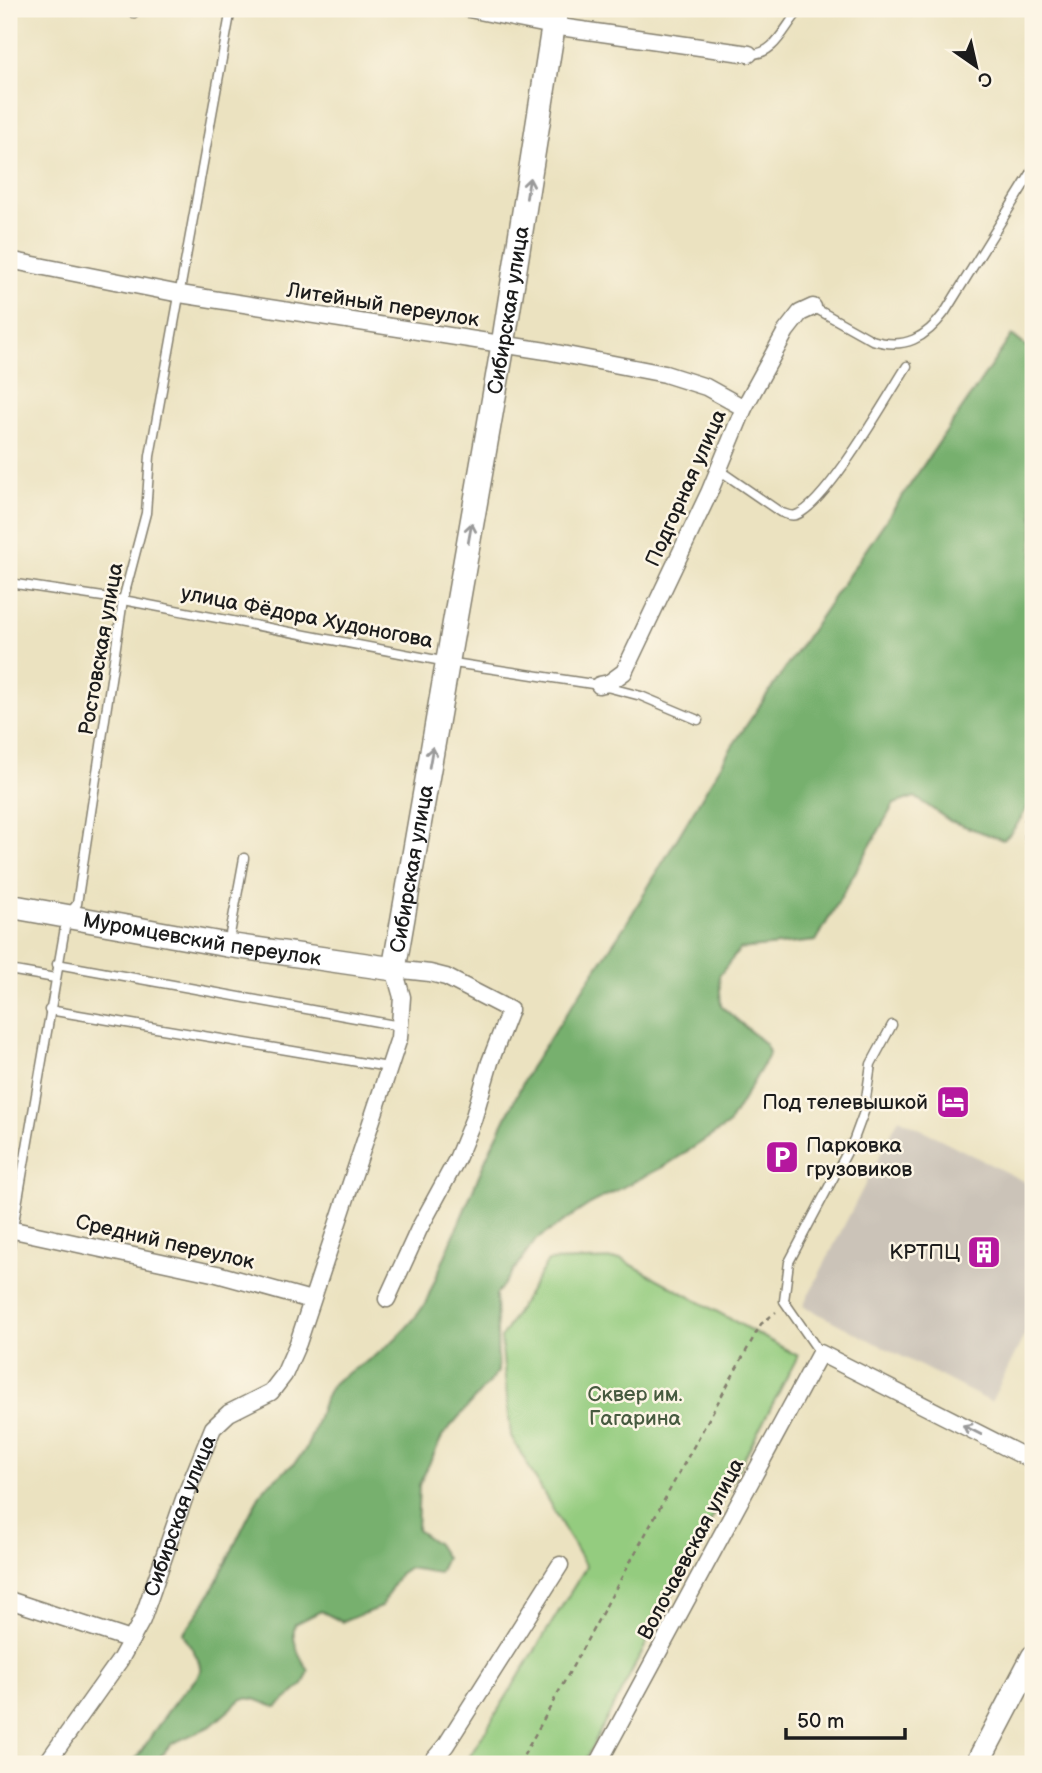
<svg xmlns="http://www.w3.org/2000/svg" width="1042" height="1773" font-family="'Balsamiq Sans',sans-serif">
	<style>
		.industrial { fill: #cbc3b8 }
		.green { fill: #94cc7f; stroke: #58744e; stroke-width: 2 }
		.forest { fill: #77b06e; stroke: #4a6645; stroke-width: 2 }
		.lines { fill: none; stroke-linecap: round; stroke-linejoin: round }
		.lane-casing { stroke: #847f6e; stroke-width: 11 }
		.street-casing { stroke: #847f6e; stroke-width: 19 }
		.secondary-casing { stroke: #847f6e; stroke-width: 26 }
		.path { stroke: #847f6e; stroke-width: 2.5; stroke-dasharray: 5 5; stroke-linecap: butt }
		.lane { stroke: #fff; stroke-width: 8 }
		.street { stroke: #fff; stroke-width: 16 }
		.secondary { stroke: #fff; stroke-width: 23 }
		.oneway { stroke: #999 }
		.labels { text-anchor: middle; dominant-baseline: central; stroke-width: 5; stroke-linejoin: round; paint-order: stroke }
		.street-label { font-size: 21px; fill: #1c1c1c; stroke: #fcf5e5 }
		.poi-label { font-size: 21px; fill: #1c1c1c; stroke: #fcf5e5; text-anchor: end }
		.park-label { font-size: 21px; fill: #465a3f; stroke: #fcf5e5 }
	</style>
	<rect width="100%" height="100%" fill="#fcf5e5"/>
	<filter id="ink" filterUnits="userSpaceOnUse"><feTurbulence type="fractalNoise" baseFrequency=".0143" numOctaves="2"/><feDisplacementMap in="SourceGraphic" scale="14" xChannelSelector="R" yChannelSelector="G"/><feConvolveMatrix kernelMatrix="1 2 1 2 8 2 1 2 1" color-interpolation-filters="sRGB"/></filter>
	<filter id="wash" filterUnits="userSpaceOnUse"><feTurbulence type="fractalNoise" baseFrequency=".00686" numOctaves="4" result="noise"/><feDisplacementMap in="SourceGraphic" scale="28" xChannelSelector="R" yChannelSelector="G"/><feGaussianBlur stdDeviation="1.57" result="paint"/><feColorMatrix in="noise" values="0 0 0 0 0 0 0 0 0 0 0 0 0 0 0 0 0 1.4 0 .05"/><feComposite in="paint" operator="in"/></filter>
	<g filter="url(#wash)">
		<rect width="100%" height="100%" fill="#ebe2c0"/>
		<polygon class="industrial" points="899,1118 1033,1186 1033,1318 991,1402 803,1306"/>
		<polygon class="green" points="621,1259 798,1356 583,1764 465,1764 586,1567 511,1436 501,1338 548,1261"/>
		<path class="forest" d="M1012 335 1033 352V798C1025 811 1014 833 1003 840L950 821 915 797 894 804 816 941 740 949 719 976 721 1006 765 1044 769 1052 768 1057 728 1125 665 1166 590 1204 536 1240 496 1295 498 1372 443 1435 419 1485 417 1530 437 1544 446 1558 439 1573 408 1568 399 1574 381 1607 342 1622 321 1611 295 1624C290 1640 300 1658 309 1671L303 1685 277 1707C264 1705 256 1696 242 1699L211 1726 171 1744 154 1764H132C149 1742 161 1718 179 1697 185 1689 202 1677 200 1667 199 1655 187 1644 183 1633 218 1592 234 1539 261 1493 270 1478 295 1469 306 1448 317 1428 319 1403 333 1384 341 1375 354 1370 364 1363 389 1347 408 1329 425 1304L487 1156 530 1068 626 924 733 745Z"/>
	</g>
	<g filter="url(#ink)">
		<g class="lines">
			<g class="lane-casing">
				<g id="lane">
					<polyline points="122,9 134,13"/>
					<path d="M749 54C776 56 785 24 801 9"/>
					<path d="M813 307 872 340C905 350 926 338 945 312L1033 170"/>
					<path d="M719 470 780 512C786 514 790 517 796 515 826 505 888 396 907 366"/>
					<polyline points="9,583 123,600 447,662 599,685 641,696 698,720"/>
					<polyline points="228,945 244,858"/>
					<polyline points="57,964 400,1026"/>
					<polyline points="9,970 55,978"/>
					<polyline points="49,1010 388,1067"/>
					<polyline points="9,1251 67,916 77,904 123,600 146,513 150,456 231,9"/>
					<polyline points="820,1353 784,1301 789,1262 854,1139 864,1112 871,1064 892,1025"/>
				</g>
			</g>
			<g class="street-casing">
				<g id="street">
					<polyline points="469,9 553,26 749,54"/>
					<polyline points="9,260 180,294 546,351 665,374 706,387 744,408"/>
					<polyline points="599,685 609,683 624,672 709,493 744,408 786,331 800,313 813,307"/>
					<polyline points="1033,820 1033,839"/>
					<polyline points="9,1229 217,1274 311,1300"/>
					<polyline points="9,1600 131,1640"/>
					<path id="s1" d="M46 1764 120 1660 142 1620 184 1499 213 1428 229 1413 271 1392 284 1375 298 1343 399 1038 402 997 394 969 430 973 446 977 510 1010 490 1062 473 1120 457 1159 419 1229 387 1299"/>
					<polyline points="430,1764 446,1745 560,1565"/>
					<polyline points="598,1764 820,1353 1033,1461"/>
				</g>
			</g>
			<g class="secondary-casing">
				<g id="secondary">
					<path id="s2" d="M9 906 227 945 394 969 503 345 556 9"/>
					<polyline points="977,1764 1033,1657"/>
				</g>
			</g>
			<polyline class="path" points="519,1764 761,1324 776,1312"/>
			<use href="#lane" class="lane"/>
			<use href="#street" class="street"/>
			<use href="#secondary" class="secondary"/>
		</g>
		<defs><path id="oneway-shaft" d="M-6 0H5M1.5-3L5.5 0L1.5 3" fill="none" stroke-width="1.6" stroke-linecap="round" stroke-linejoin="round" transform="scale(1.75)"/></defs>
		<g class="oneway">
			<use href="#oneway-shaft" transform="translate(528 188) rotate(-81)"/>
			<use href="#oneway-shaft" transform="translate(470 533) rotate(-80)"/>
			<use href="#oneway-shaft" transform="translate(431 757) rotate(-80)"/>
			<use href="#oneway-shaft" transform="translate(972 1430) rotate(-153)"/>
		</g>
	</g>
	<defs>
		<g id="hotel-square" transform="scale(1.75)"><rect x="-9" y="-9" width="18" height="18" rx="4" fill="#b5179e" stroke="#fcf5e5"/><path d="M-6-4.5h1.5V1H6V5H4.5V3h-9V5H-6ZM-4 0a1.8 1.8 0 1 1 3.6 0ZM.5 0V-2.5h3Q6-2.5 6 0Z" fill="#fff"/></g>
		<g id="parking-square" transform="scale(1.75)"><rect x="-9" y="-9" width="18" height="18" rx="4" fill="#b5179e" stroke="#fcf5e5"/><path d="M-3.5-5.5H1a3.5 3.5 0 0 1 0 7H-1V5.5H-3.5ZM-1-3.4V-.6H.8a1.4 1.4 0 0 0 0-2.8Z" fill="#fff"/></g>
		<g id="building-square" transform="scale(1.75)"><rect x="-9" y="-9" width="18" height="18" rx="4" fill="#b5179e" stroke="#fcf5e5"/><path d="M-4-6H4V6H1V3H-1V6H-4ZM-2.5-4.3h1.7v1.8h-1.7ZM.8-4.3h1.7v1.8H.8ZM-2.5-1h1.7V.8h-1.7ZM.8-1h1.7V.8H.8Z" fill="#fff"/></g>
	</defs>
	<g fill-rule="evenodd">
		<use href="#hotel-square" x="953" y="1102"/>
		<use href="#parking-square" x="782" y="1157"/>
		<use href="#building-square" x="984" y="1252"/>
	</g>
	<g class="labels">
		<g class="street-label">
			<text transform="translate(383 305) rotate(9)">Литейный переулок</text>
			<text stroke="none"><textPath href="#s2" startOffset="1059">Сибирская улица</textPath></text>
			<text transform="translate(686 488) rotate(-66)">Подгорная улица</text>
			<text transform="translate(307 617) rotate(11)">улица Фёдора Худоногова</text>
			<text transform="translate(101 649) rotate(-80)">Ростовская улица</text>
			<text stroke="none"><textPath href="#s2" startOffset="492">Сибирская улица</textPath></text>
			<text stroke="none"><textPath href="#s2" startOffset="196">Муромцевский переулок</textPath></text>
			<text transform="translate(165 1242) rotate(13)">Средний переулок</text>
			<text stroke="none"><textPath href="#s1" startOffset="284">Сибирская улица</textPath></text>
			<text transform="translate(691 1549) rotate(-62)">Волочаевская улица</text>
		</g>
		<g class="poi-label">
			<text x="928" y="1102">Под телевышкой</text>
			<text x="806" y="1145" text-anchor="start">Парковка<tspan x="806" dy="24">грузовиков</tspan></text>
			<text x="960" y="1252">КРТПЦ</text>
		</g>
		<g class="park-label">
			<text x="635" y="1394">Сквер им.<tspan x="635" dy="24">Гагарина</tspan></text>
		</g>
	</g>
	<rect width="1042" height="1773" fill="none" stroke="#fcf5e5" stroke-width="35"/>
	<g transform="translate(976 66) rotate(146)" stroke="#fcf5e5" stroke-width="5" paint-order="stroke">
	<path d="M0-5L12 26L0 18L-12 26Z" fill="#1c1c1c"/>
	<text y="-10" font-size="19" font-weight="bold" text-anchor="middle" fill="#1c1c1c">С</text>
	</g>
	<path d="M786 1728v10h119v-10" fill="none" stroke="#1c1c1c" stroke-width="3.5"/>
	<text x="797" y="1728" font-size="21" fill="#1c1c1c" stroke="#fcf5e5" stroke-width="5" paint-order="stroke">50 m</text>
</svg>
